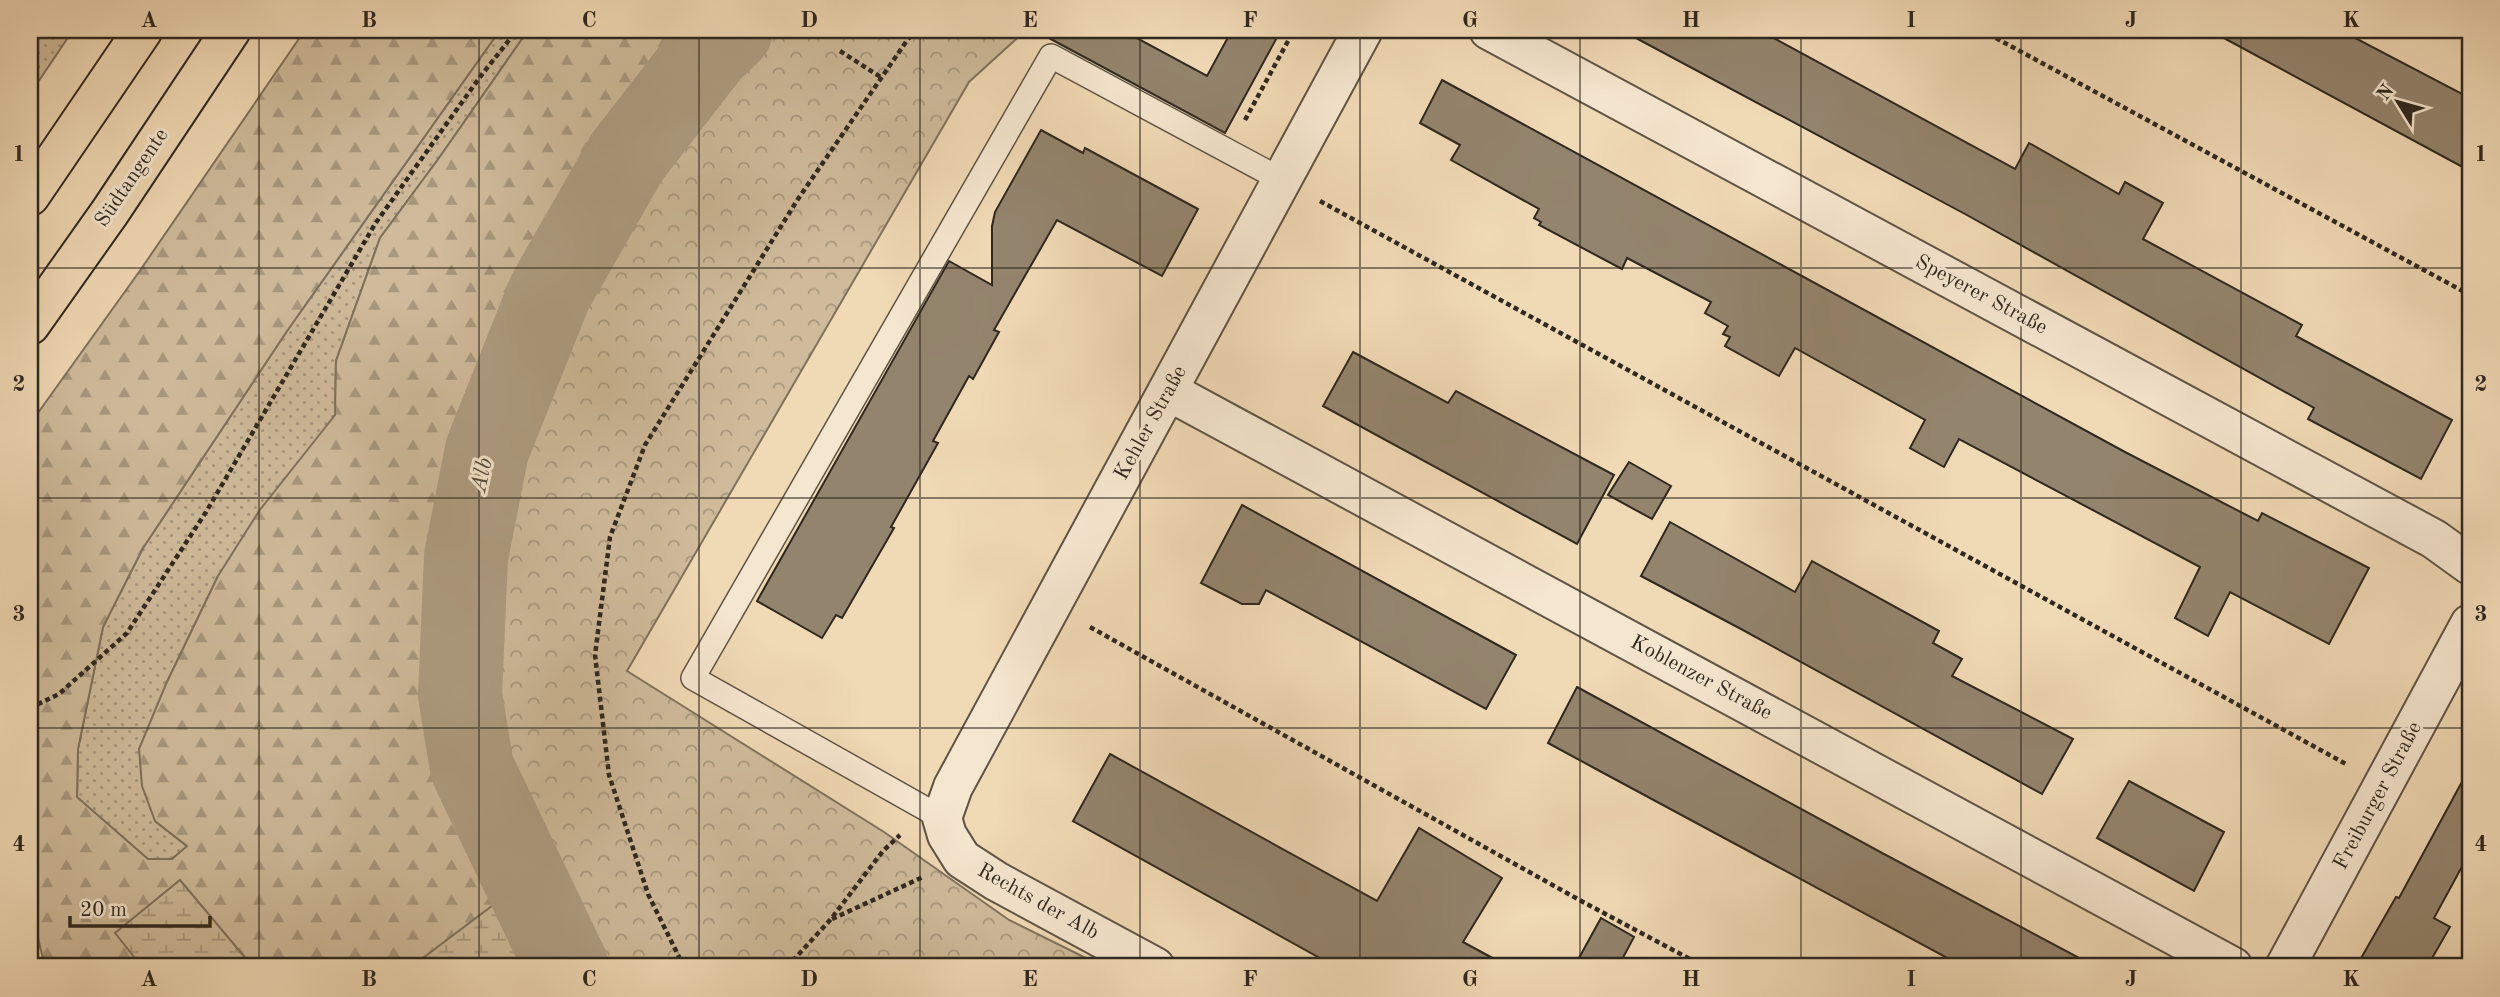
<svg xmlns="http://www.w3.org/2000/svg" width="2500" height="997" font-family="'Old Standard TT',serif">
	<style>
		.grass { fill: url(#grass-dots); stroke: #7f725c; stroke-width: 2 }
		.forest { fill: url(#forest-firs); stroke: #7f725c; stroke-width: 2 }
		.wetland { fill: url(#wetland-marsh); stroke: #7f725c; stroke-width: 2 }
		.park { fill: url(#park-crowns); stroke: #7f725c; stroke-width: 2 }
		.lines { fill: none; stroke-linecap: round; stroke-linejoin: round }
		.river { stroke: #ae9d82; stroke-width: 84 }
		.building { fill: #93846d; stroke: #2f281e; stroke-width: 2 }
		.lane-casing { stroke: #5f5444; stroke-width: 26 }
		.street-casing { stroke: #5f5444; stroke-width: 42 }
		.highway-casing { stroke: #2f281e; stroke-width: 42 }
		.path { stroke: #2f281e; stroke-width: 4.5; stroke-dasharray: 5 3.5; stroke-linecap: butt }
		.lane { stroke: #f5e6cf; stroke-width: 23 }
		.street { stroke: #f5e6cf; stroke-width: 38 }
		.highway { stroke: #f0d9b5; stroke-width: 38 }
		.grid { fill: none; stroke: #2f281e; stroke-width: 2; stroke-opacity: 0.55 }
		.labels { text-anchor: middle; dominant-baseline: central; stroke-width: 6; stroke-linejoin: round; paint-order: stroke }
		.street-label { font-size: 21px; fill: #2f281e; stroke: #f5e6cf }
		.water-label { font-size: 23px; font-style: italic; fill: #554b3c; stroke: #f5e6cf }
		.neatline { fill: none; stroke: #2f281e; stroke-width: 2.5 }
		.grid-label { font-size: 23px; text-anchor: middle; font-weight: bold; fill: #2f281e }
	</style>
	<defs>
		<pattern id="grass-dots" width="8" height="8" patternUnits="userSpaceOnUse" patternTransform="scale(1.75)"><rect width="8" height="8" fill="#cfbb9b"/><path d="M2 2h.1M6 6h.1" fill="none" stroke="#a8987e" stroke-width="1.8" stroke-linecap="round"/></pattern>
		<pattern id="forest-firs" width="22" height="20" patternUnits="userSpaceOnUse" patternTransform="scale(1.75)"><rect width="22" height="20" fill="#cfbb9b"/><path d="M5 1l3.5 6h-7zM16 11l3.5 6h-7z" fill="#a8987e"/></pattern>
		<pattern id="wetland-marsh" width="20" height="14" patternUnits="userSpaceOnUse" patternTransform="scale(1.75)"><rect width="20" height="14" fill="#cfbb9b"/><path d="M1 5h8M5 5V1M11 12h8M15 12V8" fill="none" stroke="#a8987e"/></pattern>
		<pattern id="park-crowns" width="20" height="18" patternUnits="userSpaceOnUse" patternTransform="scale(1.75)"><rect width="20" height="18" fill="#cfbb9b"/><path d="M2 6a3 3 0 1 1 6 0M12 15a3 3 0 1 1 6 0" fill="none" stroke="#a8987e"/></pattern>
	</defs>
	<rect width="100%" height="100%" fill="#f0d9b5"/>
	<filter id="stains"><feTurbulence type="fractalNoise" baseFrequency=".00286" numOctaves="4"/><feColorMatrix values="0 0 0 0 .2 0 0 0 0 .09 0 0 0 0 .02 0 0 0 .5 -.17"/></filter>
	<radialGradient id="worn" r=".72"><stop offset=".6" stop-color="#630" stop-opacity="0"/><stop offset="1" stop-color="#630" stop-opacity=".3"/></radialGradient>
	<g class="grass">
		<polygon points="30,30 73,30 30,94"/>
		<polygon points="500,30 539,30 522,39 439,158 380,238 336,361 335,415 218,576 166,684 155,821 188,847 172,859 148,860 77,798 78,749 103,627 143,548 287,331"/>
	</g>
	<polygon class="forest" points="305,30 500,30 287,331 143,548 103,627 78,749 77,797 148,859 172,859 187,846 155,821 142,786 139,749 166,684 218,576 259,511 335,415 336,361 380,238 439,158 522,39 539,30 731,30 709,51 627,157 550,292 466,557 460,695 472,768 567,967 45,967 30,905 30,424 139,272"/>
	<g class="wetland">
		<polygon points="180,880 253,967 142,967 115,933"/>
		<polygon points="525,881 550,933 505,967 411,967"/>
	</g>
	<polygon class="park" points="731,30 1026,30 969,82 627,671 884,832 1009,920 1104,967 567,967 472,768 460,695 466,557 487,450 550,292 627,157 709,51"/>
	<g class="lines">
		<polyline class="river" points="567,967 472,768 460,695 466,557 487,450 550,292 627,157 709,51 731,30"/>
	</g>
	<g class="building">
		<polygon points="1034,30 1122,30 1207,76 1232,30 1281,30 1225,133"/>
		<polygon points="1621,30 1759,30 2015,169 2029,143 2119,194 2125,182 2163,203 2143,239 2302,325 2296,336 2452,420 2421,479 2308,419 2314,408 1965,214"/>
		<polygon points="2209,30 2340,30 2470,98 2470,171"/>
		<polygon points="1442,80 2125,452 2258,521 2262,513 2369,568 2329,644 2230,592 2208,636 2175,618 2200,567 1959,439 1944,467 1910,448 1925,420 1795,348 1779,376 1725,346 1730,337 1723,334 1728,326 1705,313 1711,302 1627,258 1622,269 1539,225 1541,222 1534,218 1539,209 1451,160 1460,145 1420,123"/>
		<polygon points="1041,130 1083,153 1085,148 1198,209 1162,276 1057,220 994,330 999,332 973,379 969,376 933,441 938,443 891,527 894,528 842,618 836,615 822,638 757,601 949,261 992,285 992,226 995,212"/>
		<polygon points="1353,352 1448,403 1456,391 1614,475 1577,544 1323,406"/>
		<polygon points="1629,462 1671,486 1652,519 1608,495"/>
		<polygon points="1242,505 1516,655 1486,709 1266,590 1259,604 1242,604 1201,583"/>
		<polygon points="1670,522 1795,592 1812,561 1939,631 1933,643 1962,659 1952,676 2073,739 2042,794 1741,629 1641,576"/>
		<polygon points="1577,687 1884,854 2096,967 1964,967 1596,769 1548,743"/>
		<polygon points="1110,754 1377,901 1419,828 1502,878 1463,942 1509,967 1336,967 1073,821"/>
		<polygon points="2470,767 2470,852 2434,918 2450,927 2427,967 2356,967 2396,897 2399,898"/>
		<polygon points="2129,781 2224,832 2194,891 2097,838"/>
		<polygon points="1601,918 1634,937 1618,967 1574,967"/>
	</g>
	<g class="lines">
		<g class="lane-casing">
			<polyline id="lane" points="942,818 693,678 1051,56 1282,180"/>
		</g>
		<g class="street-casing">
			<g id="street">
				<polyline points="1489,30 2434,539 2470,565"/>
				<polyline points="1168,391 2233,967"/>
				<polyline points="1155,967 996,881 962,859 947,835 942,818 953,787 1363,30"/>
				<polyline points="2285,967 2470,624"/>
			</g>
		</g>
		<g class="highway-casing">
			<g id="highway">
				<polyline points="30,196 143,30"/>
				<polyline points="30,325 110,212 231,30"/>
			</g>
		</g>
		<g class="path">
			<polyline points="1981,30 2470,295"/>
			<polyline points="840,51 882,78"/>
			<polyline points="1245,120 1294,30"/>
			<polyline points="1320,201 2346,764"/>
			<polyline points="1090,627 1583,902 1705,967"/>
			<polyline points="30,708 59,694 127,633 206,512 375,224 480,77 517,30"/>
			<polyline points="832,919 923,877"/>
			<polyline points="684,967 648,894 609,775 595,655 610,537 645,445 798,199 908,39 917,30"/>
			<polyline points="787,967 831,919 883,851 900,835"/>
		</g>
		<use href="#lane" class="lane"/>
		<use href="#street" class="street"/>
		<use href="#highway" class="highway"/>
	</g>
	<path class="grid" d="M259 30V967M479 30V967M699 30V967M920 30V967M1140 30V967M1360 30V967M1580 30V967M1801 30V967M2021 30V967M2241 30V967M30 268H2470M30 498H2470M30 728H2470"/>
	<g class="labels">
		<g class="street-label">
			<text transform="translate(132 178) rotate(-56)">Südtangente</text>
			<text transform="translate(1981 295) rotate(28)">Speyerer Straße</text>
			<text transform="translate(1151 423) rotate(-61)">Kehler Straße</text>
			<text transform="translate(1701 678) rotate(28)">Koblenzer Straße</text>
			<text transform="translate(2378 796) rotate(-62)">Freiburger Straße</text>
			<text transform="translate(1038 902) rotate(29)">Rechts der Alb</text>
		</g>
		<g class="water-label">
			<text transform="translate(482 475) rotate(-78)">Alb</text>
		</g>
	</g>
	<rect width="2500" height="997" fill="none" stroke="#f0d9b5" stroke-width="77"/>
	<g transform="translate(2398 102) rotate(307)" stroke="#f5e6cf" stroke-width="5" paint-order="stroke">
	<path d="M0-5L12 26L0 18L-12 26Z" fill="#2f281e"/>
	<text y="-10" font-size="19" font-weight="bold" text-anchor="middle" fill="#2f281e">N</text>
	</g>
	<path d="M70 916v10h140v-10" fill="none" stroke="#2f281e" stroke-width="3.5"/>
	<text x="80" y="916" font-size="21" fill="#2f281e" stroke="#f5e6cf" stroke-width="5" paint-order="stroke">20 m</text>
	<rect x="38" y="38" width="2424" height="920" class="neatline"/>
	<g class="grid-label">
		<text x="149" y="27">A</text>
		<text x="369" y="27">B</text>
		<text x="589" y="27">C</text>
		<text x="809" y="27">D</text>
		<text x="1030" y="27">E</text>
		<text x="1250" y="27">F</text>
		<text x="1470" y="27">G</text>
		<text x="1691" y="27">H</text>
		<text x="1911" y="27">I</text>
		<text x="2131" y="27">J</text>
		<text x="2351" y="27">K</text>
		<text x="19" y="161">1</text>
		<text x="2481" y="161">1</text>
		<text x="19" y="391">2</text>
		<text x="2481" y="391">2</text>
		<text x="19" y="621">3</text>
		<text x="2481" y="621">3</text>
		<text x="19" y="851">4</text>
		<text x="2481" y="851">4</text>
		<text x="149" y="986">A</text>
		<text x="369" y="986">B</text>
		<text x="589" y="986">C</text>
		<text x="809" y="986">D</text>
		<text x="1030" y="986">E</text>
		<text x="1250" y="986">F</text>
		<text x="1470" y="986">G</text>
		<text x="1691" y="986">H</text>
		<text x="1911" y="986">I</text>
		<text x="2131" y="986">J</text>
		<text x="2351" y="986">K</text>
	</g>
	<rect width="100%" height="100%" filter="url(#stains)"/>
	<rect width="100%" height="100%" fill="url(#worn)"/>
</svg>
